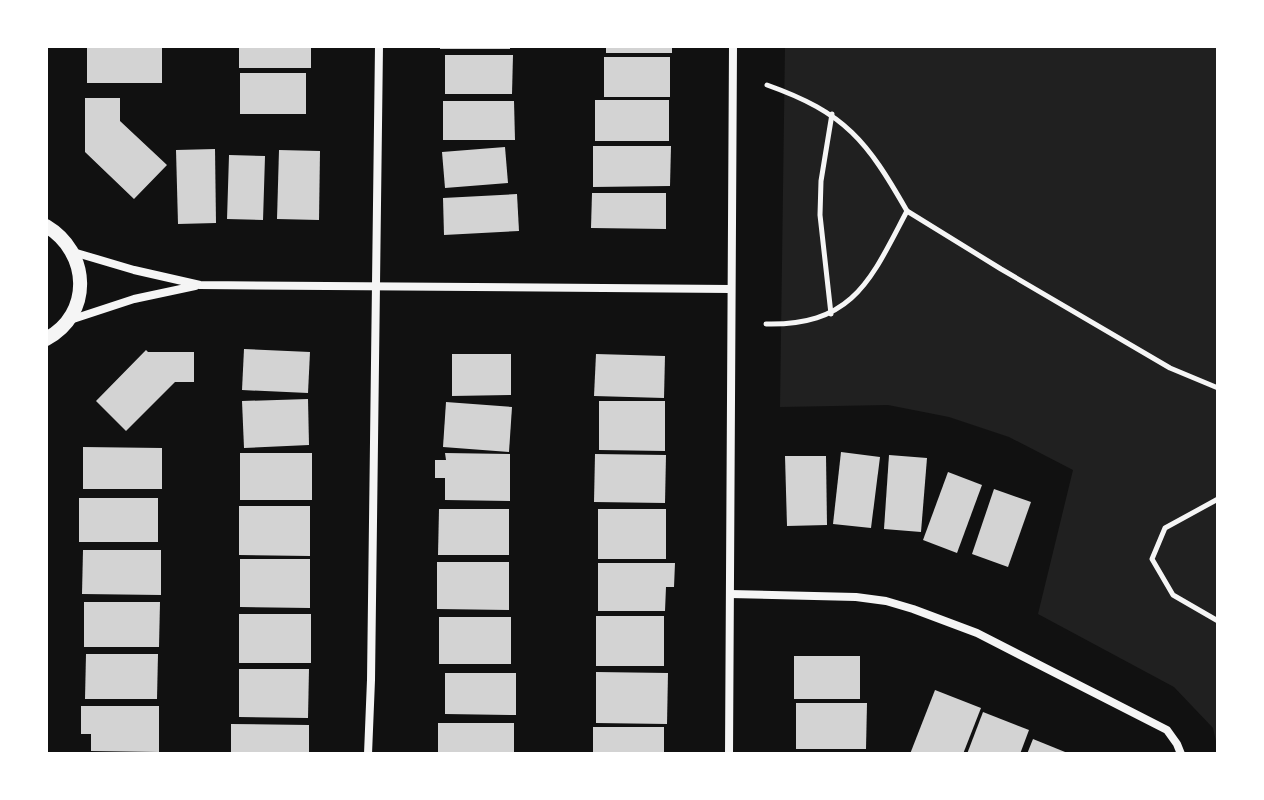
<svg xmlns="http://www.w3.org/2000/svg" width="1264" height="800" font-family="'Fira Sans Condensed',sans-serif">
	<style>
		.green { fill: #202020 }
		.building { fill: #d3d3d3 }
		.lines { fill: none; stroke-linecap: round; stroke-linejoin: round }
		.path { stroke: #f5f5f5; stroke-width: 5 }
		.minor { stroke: #f5f5f5; stroke-width: 8 }
		.tertiary { stroke: #f5f5f5; stroke-width: 14 }
	</style>
	<rect width="100%" height="100%" fill="#111"/>
	<polygon class="green" points="785,46 1218,46 1218,750 1213,728 1174,687 1038,614 1073,470 1009,437 949,417 888,405 780,407"/>
	<g class="building">
		<rect x="87" y="46" width="75" height="37"/>
		<rect x="239" y="46" width="72" height="22"/>
		<rect x="440" y="46" width="70" height="3"/>
		<rect x="606" y="46" width="66" height="7"/>
		<polygon points="445,55 513,55 512,94 445,94"/>
		<rect x="604" y="57" width="66" height="40"/>
		<rect x="240" y="73" width="66" height="41"/>
		<polygon points="85,98 120,98 120,121 167,165 134,199 85,152"/>
		<rect x="595" y="100" width="74" height="41"/>
		<polygon points="443,101 514,101 515,140 443,140"/>
		<polygon points="593,146 671,146 670,186 593,187"/>
		<polygon points="505,147 508,183 445,188 442,152"/>
		<polygon points="215,149 216,223 178,224 176,150"/>
		<polygon points="279,150 320,151 319,220 277,219"/>
		<polygon points="229,155 265,156 263,220 227,219"/>
		<polygon points="592,193 666,193 666,229 591,228"/>
		<polygon points="517,194 519,231 444,235 443,198"/>
		<polygon points="244,349 310,352 308,393 242,390"/>
		<polygon points="146,350 148,352 194,352 194,382 175,382 126,431 96,401"/>
		<polygon points="452,354 511,354 511,395 452,396"/>
		<polygon points="596,354 665,356 664,398 594,396"/>
		<polygon points="308,399 309,445 244,448 242,401"/>
		<polygon points="599,401 665,401 665,451 599,450"/>
		<polygon points="446,402 512,407 509,452 443,447"/>
		<polygon points="83,447 162,448 162,489 83,489"/>
		<polygon points="841,452 880,457 871,528 833,524"/>
		<rect x="240" y="453" width="72" height="47"/>
		<polygon points="445,453 510,454 510,501 445,500 445,478 435,478 435,460 446,460"/>
		<polygon points="595,454 666,455 665,503 594,502"/>
		<polygon points="889,455 927,458 921,532 884,529"/>
		<polygon points="785,456 826,456 827,525 787,526"/>
		<polygon points="948,472 982,485 957,553 923,540"/>
		<polygon points="994,489 1031,502 1008,567 972,554"/>
		<rect x="79" y="498" width="79" height="44"/>
		<polygon points="239,506 310,506 310,556 239,555"/>
		<polygon points="439,509 509,509 509,555 438,555"/>
		<rect x="598" y="509" width="68" height="50"/>
		<polygon points="83,550 161,550 161,595 82,594"/>
		<polygon points="240,559 310,559 310,608 240,607"/>
		<polygon points="437,562 509,562 509,610 437,609"/>
		<polygon points="598,563 675,563 674,587 666,587 665,611 598,611"/>
		<polygon points="84,602 160,602 159,647 84,647"/>
		<rect x="239" y="614" width="72" height="49"/>
		<rect x="596" y="616" width="68" height="50"/>
		<rect x="439" y="617" width="72" height="47"/>
		<polygon points="86,654 158,654 157,699 85,699"/>
		<rect x="794" y="656" width="66" height="43"/>
		<polygon points="239,669 309,669 308,718 239,717"/>
		<polygon points="596,672 668,673 667,724 596,723"/>
		<polygon points="445,673 516,673 516,715 445,714"/>
		<polygon points="935,690 981,708 963,754 910,754"/>
		<polygon points="796,703 867,703 866,749 796,749"/>
		<polygon points="81,706 159,706 159,752 91,751 91,734 81,734"/>
		<polygon points="983,712 1029,730 1020,754 967,754"/>
		<rect x="438" y="723" width="76" height="31"/>
		<polygon points="231,724 309,725 309,754 231,754"/>
		<rect x="593" y="727" width="71" height="27"/>
		<polygon points="1033,739 1070,754 1027,754"/>
	</g>
	<g class="lines">
		<g class="path">
			<polyline points="907,211 1001,269 1170,368 1218,388"/>
			<polyline points="831,314 820,215 821,181 832,114"/>
			<path d="M766 324C854 326 871 279 907 211 867 141 846 113 767 85"/>
			<polyline points="1218,499 1165,528 1152,559 1173,595 1218,621"/>
		</g>
		<g class="minor">
			<polyline points="73,252 134,270 200,285 731,289"/>
			<polyline points="70,320 134,299 195,286"/>
			<polyline points="730,594 856,597 886,601 913,609 977,633 1167,730 1177,744 1181,754"/>
			<polyline points="368,754 371,680 379,46"/>
			<polyline points="729,754 733,46"/>
		</g>
		<path class="tertiary" d="M46 226C90 252 93 314 46 339"/>
	</g>
	<rect width="1264" height="800" fill="none" stroke="#ffffff" stroke-width="96"/>
</svg>
